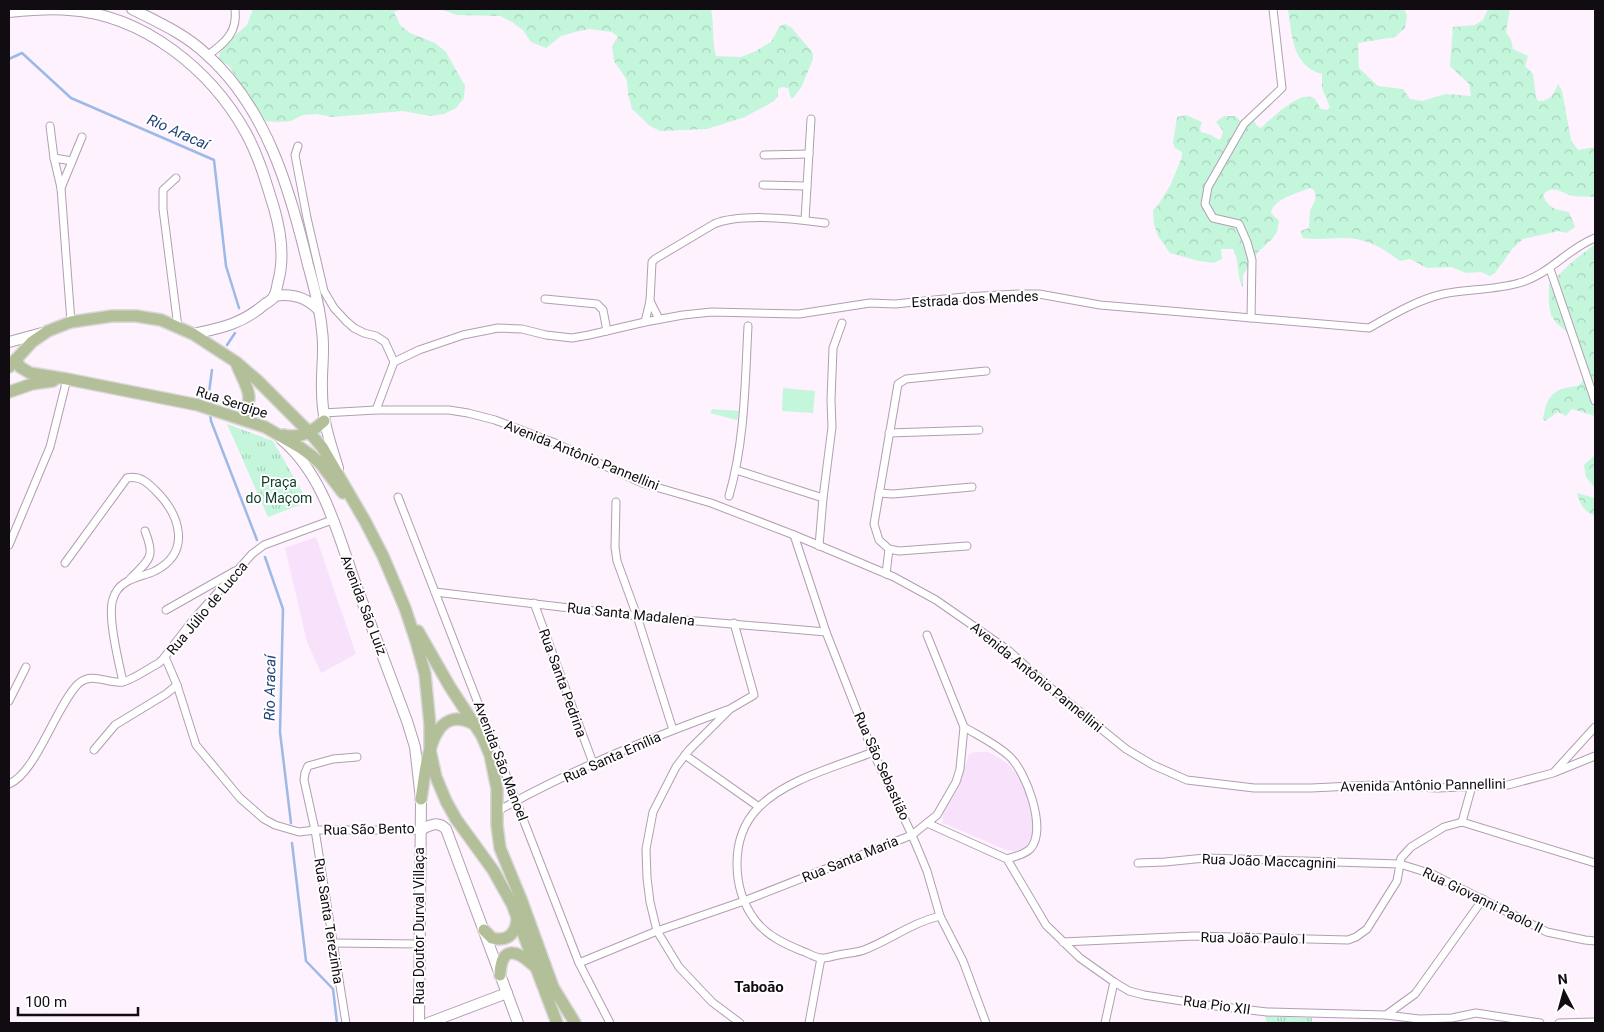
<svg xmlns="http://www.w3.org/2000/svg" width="1604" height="1032" font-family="Roboto,sans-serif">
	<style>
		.built { fill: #f8e1fb }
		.grass { fill: #c4f6dc }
		.forest { fill: url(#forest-crowns) }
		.park { fill: url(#park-tufts) }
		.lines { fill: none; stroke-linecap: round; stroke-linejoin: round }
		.stream { stroke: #9db9e6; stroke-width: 2.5 }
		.street-casing { stroke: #b09fb2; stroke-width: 9 }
		.secondary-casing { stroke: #b09fb2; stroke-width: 12 }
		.primary-casing { stroke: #d9d8d9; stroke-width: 14 }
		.street { stroke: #fff; stroke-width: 7 }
		.secondary { stroke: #fff; stroke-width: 10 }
		.primary { stroke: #b3bf98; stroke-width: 11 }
		.labels { text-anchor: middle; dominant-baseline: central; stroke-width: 4; stroke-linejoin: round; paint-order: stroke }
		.street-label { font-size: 14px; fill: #110b12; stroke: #fff }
		.park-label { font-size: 14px; fill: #12402d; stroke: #fff }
		.water-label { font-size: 15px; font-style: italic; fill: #214279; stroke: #fff }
		.neighbourhood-label { font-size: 15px; font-weight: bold; fill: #110b12; stroke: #fff }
	</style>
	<defs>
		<pattern id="forest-crowns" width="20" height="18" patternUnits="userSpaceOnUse" patternTransform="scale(1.25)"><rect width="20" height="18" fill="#c4f6dc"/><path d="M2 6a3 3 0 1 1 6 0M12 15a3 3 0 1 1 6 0" fill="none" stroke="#a7d2bc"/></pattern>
		<pattern id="park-tufts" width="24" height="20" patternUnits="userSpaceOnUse" patternTransform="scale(1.25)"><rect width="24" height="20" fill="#c4f6dc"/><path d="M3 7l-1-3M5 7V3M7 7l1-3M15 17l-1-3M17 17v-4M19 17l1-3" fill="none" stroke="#a7d2bc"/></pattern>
	</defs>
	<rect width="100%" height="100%" fill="#fdf2fe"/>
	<g class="built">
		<polygon points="316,537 356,654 321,673 307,642 285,548"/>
		<polygon points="975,752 988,752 998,757 1010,766 1020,778 1026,792 1033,823 1032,838 1026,847 1016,852 1004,849 943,823 943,814 959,787 969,754"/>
	</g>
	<polygon class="grass" points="783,388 815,391 813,413 782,411"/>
	<g class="forest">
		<polygon points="253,9 401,9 394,12 400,25 410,33 435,43 446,52 465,86 464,98 456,108 444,114 430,116 403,111 332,117 317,114 303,115 291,121 277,122 265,121 254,112 240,89 237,78 229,66 218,58 224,45 247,25"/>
		<path d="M440 9H711C714 25 712 41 716 56L741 57 754 52 771 42 780 26 785 24 791 27 813 53V59L802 86 793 98H791L788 88 782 87 778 89V96L774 101 745 117 707 129 660 131 650 126 632 109 628 94 627 80 614 61 612 46 618 37 612 32 590 29 579 31 561 36 546 48 531 42 523 30 512 22 500 16 457 15Z"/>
		<path d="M1288 9H1404L1407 16 1405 28 1395 37 1358 43 1359 68 1378 86 1403 89 1410 99 1422 101 1446 94 1471 96 1469 84 1450 66 1453 27 1475 25 1483 20 1488 9H1510L1506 32 1511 40 1513 49 1528 56 1525 66 1533 74 1536 97 1538 101C1551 102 1554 93 1558 84L1562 91 1571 140 1578 150 1595 147V197C1588 196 1581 197 1574 196 1563 194 1552 183 1543 195 1547 208 1557 210 1569 212L1575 227 1566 233 1559 231 1523 239 1513 248 1495 273 1490 276 1481 272 1466 273 1451 267 1427 268 1410 259 1400 261C1383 248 1366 238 1343 238 1329 238 1317 240 1303 238L1300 231 1309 228 1310 211 1316 198 1314 190 1310 188C1298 193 1274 198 1271 213L1279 221 1277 232 1272 239 1258 252 1243 275V288C1236 276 1240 261 1233 249H1221L1222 259 1214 263 1199 261 1170 253 1158 236 1154 224 1153 210 1158 205 1170 186 1182 157V152L1175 148 1173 143 1177 117 1186 115 1202 122 1200 128 1201 132 1211 135 1219 140 1221 138 1223 131 1216 122 1224 116H1235L1242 122 1253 119 1257 126 1261 128C1270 120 1302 87 1315 99 1317 102 1319 106 1321 109L1327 110 1330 107 1322 88V74C1292 66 1292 35 1288 9Z"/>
		<path d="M1595 244V416L1572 409 1566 416 1558 412 1545 421 1543 419C1547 395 1554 388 1578 386L1582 382 1584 375 1575 338 1557 324 1551 315 1549 305V284L1572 262Z"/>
		<polygon points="1595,455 1595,488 1586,477 1584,465"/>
		<path d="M1577 493 1595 498V516C1584 511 1580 505 1577 493Z"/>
	</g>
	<g class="park">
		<polygon points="712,409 739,411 737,420 710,413"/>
		<polygon points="227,424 273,441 308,502 268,517"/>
		<polygon points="1265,1016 1312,1018 1312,1023 1267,1023"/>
	</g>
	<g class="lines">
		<g class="stream">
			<polyline points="9,59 22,53 71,98 214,160 226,266 239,308"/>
			<polyline points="227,345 235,333"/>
			<polyline points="208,405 208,400 212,370"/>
			<polyline points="210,413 211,421 257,540"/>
			<polyline points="265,557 283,609 280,732 291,823"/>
			<polyline points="292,843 306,961 333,989 337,1023"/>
		</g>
		<g class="street-casing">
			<g id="street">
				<path d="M208 55C225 43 238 32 235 9"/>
				<polyline points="50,126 54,158 61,188 71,322"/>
				<polyline points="298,146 295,155 307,218 324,291 334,308 346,321 354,328 364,333 376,336 385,342 394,362"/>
				<polyline points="764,155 809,154"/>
				<polyline points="54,158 72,161"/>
				<polyline points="176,178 163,190 163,209 178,327"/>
				<polyline points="763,185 807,186"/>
				<polyline points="61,188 82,137"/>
				<polyline points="805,220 811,119"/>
				<polyline points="1550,269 1595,401"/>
				<polyline points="545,299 597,304 603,310 607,331"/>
				<polyline points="650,301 659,319"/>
				<polyline points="1251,318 1252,260 1247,242 1239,224 1213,218 1205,204 1208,187 1244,124 1282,88 1273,9"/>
				<path d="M645 322 650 301 652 262 655 259 714 224C740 213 796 219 825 223"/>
				<path d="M376 410 394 362 419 350 463 335 498 328 522 329 546 335 572 338 589 335 645 322 683 315 712 312 799 314 870 303 895 304 964 297 1018 294H1039L1100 305 1369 328C1392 315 1417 300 1443 294 1468 289 1495 290 1519 283 1549 275 1567 249 1595 238"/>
				<polyline points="323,413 376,410 449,410 468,413 495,420 555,443 642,483 711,503 794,535 894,577 936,600 1008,650 1047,685 1126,749 1153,765 1187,780 1254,788 1311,788 1373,785 1438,788 1508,785 1553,773 1595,756"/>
				<polyline points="889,433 979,430"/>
				<polyline points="736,470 823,498"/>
				<polyline points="879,493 893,494 972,487"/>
				<path d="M729 496C745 441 745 383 748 326"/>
				<polyline points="398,497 579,963 610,1023"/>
				<polyline points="616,502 615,547 617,561 637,616 673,730"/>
				<polyline points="794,535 826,632 873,752 912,835 927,871 940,916 963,961 986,1023"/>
				<polyline points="9,545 50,447 67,379"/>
				<polyline points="819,546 823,498 832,427 831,400 833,348 842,323"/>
				<polyline points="889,549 879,540 874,524 898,384 906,379 986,371"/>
				<path d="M65 563 127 478C140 475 148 483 156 491 180 515 192 552 155 571 140 578 119 578 113 599 107 616 119 663 123 682"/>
				<polyline points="886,574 889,549 899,551 967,546"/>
				<path d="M130 579C149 559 156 559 145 531"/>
				<polyline points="435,592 637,616 826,632"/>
				<polyline points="534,603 593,763"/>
				<polyline points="166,610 235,571"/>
				<polyline points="734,623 754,695 730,709 689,750 676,767 653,812 646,849 647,878 650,902 657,931 679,967 712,1002 740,1023"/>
				<polyline points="165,657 177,685 196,745 240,798 264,819 275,825 299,832 315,830 420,830"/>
				<polyline points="9,701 26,667"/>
				<path d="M964 727C979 736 996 744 1009 756 1026 771 1047 828 1031 848 1025 855 1015 856 1007 859"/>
				<polyline points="94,750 115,725 166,694 177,685"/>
				<path d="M873 752C836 767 786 779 758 808 729 838 732 889 755 920 767 936 785 944 802 951 808 953 814 957 820 958 825 959 833 956 838 955 847 953 856 953 864 950 892 939 911 923 940 916"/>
				<polyline points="685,755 759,807"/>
				<polyline points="1555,771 1595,727"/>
				<path d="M9 784C36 773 56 706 78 684 92 671 107 684 122 682 131 681 149 668 159 663L163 659 193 620 252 554 264 545 332 520"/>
				<path d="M496 812C570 770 648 739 727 710"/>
				<polyline points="1462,822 1472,786"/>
				<polyline points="927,823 1007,859 1046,925 1080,958 1114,982 1129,991 1144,995 1207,1005 1267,1012 1386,1015 1415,994 1483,899"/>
				<polyline points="1138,863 1165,862 1205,858 1400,864 1432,874 1547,932 1585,940 1595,941"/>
				<polyline points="1063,942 1194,936 1348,940 1356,937 1367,929 1397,881 1401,858 1411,847 1444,827 1462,822 1595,863"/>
				<polyline points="333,943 419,944"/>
				<polyline points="579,963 657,931 744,901 912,835 937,815 956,782 960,769 964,727 927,635"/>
				<polyline points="1386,1015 1419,1019 1452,1018 1476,1013 1540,1023"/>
				<polyline points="346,1023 315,830 304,780 305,773 308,766 333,759 357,757"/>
				<polyline points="809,1023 821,958"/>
				<polyline points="1105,1023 1114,982"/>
				<polyline points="1559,1023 1595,1022"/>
			</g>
		</g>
		<g class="secondary-casing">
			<g id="secondary">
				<path d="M132 9C158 22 185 34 206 54 266 107 290 189 308 265 314 286 320 308 322 331 325 351 321 371 322 391 322 420 330 442 338 468"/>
				<path d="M9 12C29 10 49 8 69 10 144 15 211 70 246 133 259 157 266 182 274 208 281 232 285 257 278 282 277 287 276 293 274 297 272 300 268 302 265 304 242 324 221 328 193 334"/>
				<path d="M274 296C292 293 306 297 319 310"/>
				<polyline points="9,342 42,333"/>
				<path d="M282 440C324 475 338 535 356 585 373 630 390 675 407 721L415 747 421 799 419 1023"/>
				<path d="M420 830C429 826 437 820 446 829L518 1023"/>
				<polyline points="428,1023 507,993"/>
			</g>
		</g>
		<g class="primary-casing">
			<g id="primary">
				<polyline points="16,359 20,367 30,373 67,379 198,405 265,427 301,448 312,456 320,463 343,493"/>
				<path d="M237 365C246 388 256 395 242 419"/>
				<polyline points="9,367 32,342 48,331 71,322 112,316 136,316 161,320 193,334 236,362 257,380 309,432 322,447 365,521 383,556 405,608 416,641 425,674 430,725 430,750 436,777 446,801 456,819 493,870 512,904 557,1023"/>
				<polyline points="9,392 32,384 53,381"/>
				<path d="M284 435C300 439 312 432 324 421"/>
				<polyline points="418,631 450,687 482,736 490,755 497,789 497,825 500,848 521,899 553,987 575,1023"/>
				<path d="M421 799C426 771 429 700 474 724"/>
				<path d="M484 930 492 938C507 942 516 934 517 919"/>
				<path d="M500 975C501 946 516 949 533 965"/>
			</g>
		</g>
		<use href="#street" class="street"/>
		<use href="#secondary" class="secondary"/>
		<use href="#primary" class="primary"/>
	</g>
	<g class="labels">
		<g class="street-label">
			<text transform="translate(975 299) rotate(-3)">Estrada dos Mendes</text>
			<text transform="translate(232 402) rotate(18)">Rua Sergipe</text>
			<text transform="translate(582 455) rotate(22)">Avenida Antônio Pannellini</text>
			<text transform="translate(364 605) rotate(69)">Avenida São Luiz</text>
			<text transform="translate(207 608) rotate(-50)">Rua Júlio de Lucca</text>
			<text transform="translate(631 614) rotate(6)">Rua Santa Madalena</text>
			<text transform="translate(1037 677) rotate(39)">Avenida Antônio Pannellini</text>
			<text transform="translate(563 683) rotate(70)">Rua Santa Pedrina</text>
			<text transform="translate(612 757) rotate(-24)">Rua Santa Emília</text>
			<text transform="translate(501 761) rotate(69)">Avenida São Manoel</text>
			<text transform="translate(882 766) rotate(66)">Rua São Sebastião</text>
			<text transform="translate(1423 785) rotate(-1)">Avenida Antônio Pannellini</text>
			<text transform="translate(369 829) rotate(-1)">Rua São Bento</text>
			<text transform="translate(850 859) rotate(-22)">Rua Santa Maria</text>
			<text transform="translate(1269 861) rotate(2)">Rua João Maccagnini</text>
			<text transform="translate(1483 900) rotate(26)">Rua Giovanni Paolo II</text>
			<text transform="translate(329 921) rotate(81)">Rua Santa Terezinha</text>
			<text transform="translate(419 926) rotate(-90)">Rua Doutor Durval Villaça</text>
			<text transform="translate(1253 938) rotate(1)">Rua João Paulo I</text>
			<text transform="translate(1217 1005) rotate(8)">Rua Pio XII</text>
		</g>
		<g class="park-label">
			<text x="279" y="482">Praça<tspan x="279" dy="16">do Maçom</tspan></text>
		</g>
		<g class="water-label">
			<text transform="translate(178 132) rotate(24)">Rio Aracaí</text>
			<text transform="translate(270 688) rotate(-89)">Rio Aracaí</text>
		</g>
		<g class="neighbourhood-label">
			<text x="759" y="987">Taboão</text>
		</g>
	</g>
	<rect width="1604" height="1032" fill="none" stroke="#110b12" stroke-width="20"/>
	<g transform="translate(1564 992) rotate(354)" stroke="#ffffff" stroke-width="4" paint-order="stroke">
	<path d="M0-4L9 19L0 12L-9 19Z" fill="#110b12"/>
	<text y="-8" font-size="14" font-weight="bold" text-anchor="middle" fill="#110b12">N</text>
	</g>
	<path d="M18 1007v8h120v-8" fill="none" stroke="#110b12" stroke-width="2.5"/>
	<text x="25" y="1007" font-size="15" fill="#110b12" stroke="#ffffff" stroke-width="4" paint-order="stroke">100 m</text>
</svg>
